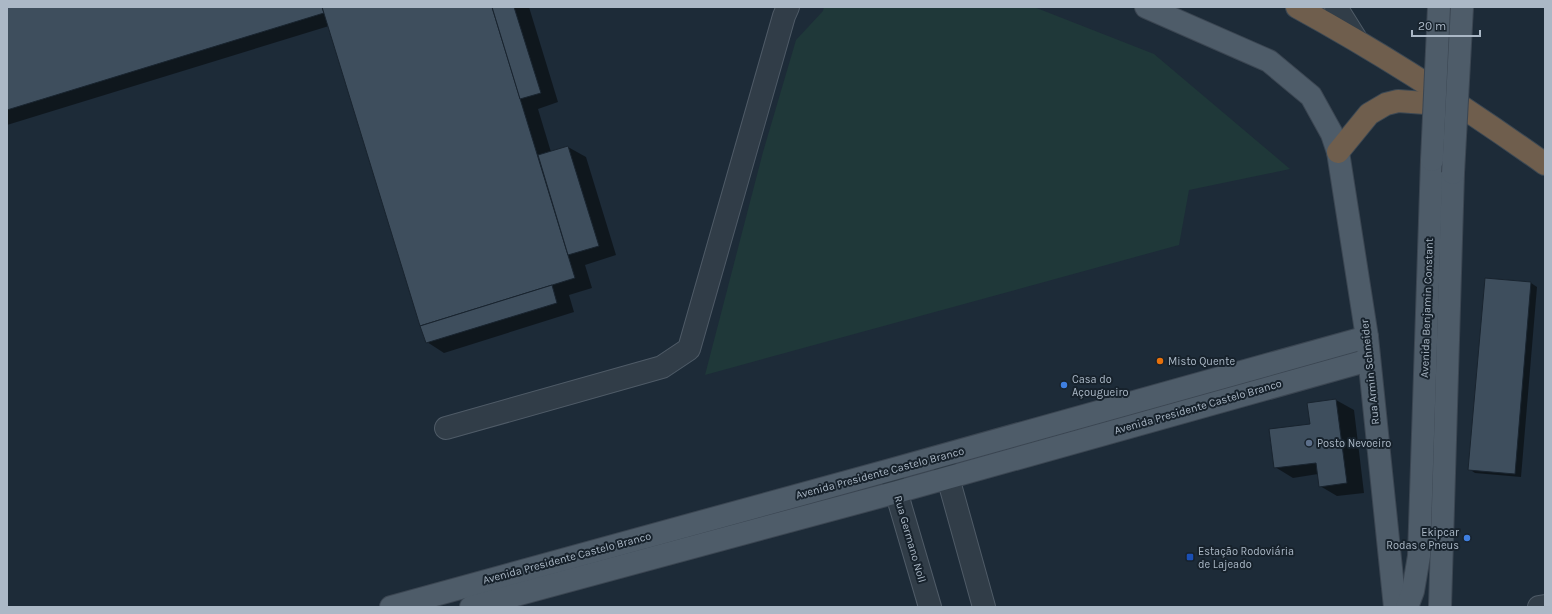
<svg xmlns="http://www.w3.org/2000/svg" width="1552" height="614" font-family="Karla,sans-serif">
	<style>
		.green { fill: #1f3839 }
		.shadow { fill: #0007 }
		.building { fill: #3e4e5d; stroke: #19242f }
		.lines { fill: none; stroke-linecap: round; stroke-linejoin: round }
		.minor-casing { stroke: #4f5b67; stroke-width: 24 }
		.major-casing { stroke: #3b4652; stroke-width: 24 }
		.highway-casing { stroke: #3c4853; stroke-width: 24 }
		.minor { stroke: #313d48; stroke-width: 22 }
		.major { stroke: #4e5c69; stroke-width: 22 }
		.highway { stroke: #6f5e4d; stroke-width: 22 }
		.major-bridge-casing { stroke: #3b4652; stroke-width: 24; stroke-linecap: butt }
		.major-bridge { stroke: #4e5c69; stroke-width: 22 }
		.food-dot { fill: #e8710a; stroke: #17222c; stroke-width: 1.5 }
		.shop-dot { fill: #3f7fe0; stroke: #17222c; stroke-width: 1.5 }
		.service-dot { fill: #5c6f8a; stroke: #17222c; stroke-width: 1.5 }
		.transit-dot { fill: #1a4fb4; stroke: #17222c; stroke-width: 1.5 }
		.labels { text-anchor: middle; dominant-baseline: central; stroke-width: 4; stroke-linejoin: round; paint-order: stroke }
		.street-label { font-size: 11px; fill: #abb8c6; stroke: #17222c }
		.poi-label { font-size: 11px; fill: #abb8c6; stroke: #17222c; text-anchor: start }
	</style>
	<rect width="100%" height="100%" fill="#1d2b38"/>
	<polygon class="green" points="824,7 1034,7 1154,54 1290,169 1189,190 1179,245 705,375 763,152 796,40 823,11"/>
	<g class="shadow">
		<polygon points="7,7 529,7 558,102 538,109 551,152 568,147 586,157 616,255 585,265 592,288 569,295 574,312 444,353 427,342 329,26 7,125"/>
		<polygon points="1531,283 1537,287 1521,477 1475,473 1469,469"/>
		<polygon points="1336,400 1354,410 1364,493 1337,496 1320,486 1318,474 1293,478 1275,467 1311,425"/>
	</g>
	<g class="building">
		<polygon points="7,7 322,7 324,13 7,110"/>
		<polygon points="322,7 492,7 575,278 420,326"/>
		<polygon points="492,7 514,7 541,93 520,99"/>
		<polygon points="568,146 599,246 568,255 538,155"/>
		<polygon points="1485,278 1531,282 1515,474 1468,470"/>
		<polygon points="552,285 557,303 426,343 420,326"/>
		<polygon points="1336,399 1347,483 1319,487 1316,463 1274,468 1269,429 1310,424 1307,403"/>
	</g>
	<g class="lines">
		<g class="minor-casing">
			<g id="minor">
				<polyline points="1336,7 1356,39"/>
				<polyline points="446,428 662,367 689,349 784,16 788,7"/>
				<polyline points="942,456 984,607"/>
				<polyline points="891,474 930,607"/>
				<polyline points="1539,607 1545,606"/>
			</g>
		</g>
		<g class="major-casing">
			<g id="major">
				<polyline points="1146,7 1269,61 1311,96 1332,134 1338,152 1367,337 1395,607"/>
				<polyline points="391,607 890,470 1367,337"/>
				<polyline points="471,607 897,492 1369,360"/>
				<polyline points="1407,607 1413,591 1419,556 1432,160"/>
				<polyline points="1440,607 1453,173"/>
			</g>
		</g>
		<g class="highway-casing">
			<g id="highway">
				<path d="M1297 7C1383 54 1465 107 1545 164"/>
				<polyline points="1338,152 1369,114 1386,104 1398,101 1453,105"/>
			</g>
		</g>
		<use href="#minor" class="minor"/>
		<use href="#major" class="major"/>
		<use href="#highway" class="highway"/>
		<g class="major-bridge-casing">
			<g id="major-bridge">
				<polyline points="1432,160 1439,7"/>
				<polyline points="1453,173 1462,7"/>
			</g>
		</g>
		<use href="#major-bridge" class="major-bridge"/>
	</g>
	<circle class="food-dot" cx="1160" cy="361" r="4"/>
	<g class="shop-dot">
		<circle cx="1064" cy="385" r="4"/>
		<circle cx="1467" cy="538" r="4"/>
	</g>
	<circle class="service-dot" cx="1309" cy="443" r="4"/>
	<rect class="transit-dot" x="1186" y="553" width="8" height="8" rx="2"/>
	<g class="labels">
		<g class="street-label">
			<text transform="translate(1427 308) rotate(-88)">Avenida Benjamin Constant</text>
			<text transform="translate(1370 372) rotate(-96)">Rua Armin Schneider</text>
			<text transform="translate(1198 407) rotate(-16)">Avenida Presidente Castelo Branco</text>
			<text transform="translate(880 473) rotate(-15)">Avenida Presidente Castelo Branco</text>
			<text transform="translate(910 539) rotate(74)">Rua Germano Noll</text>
			<text transform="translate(567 558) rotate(-15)">Avenida Presidente Castelo Branco</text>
		</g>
		<g class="poi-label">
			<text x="1168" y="361">Misto Quente</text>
			<text x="1072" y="379">Casa do<tspan x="1072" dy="13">Açougueiro</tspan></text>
			<text x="1317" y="443">Posto Nevoeiro</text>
			<text x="1459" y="532" text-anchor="end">Ekipcar<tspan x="1459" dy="13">Rodas e Pneus</tspan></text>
			<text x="1198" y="551">Estação Rodoviária<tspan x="1198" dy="13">de Lajeado</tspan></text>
		</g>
	</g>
	<rect width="1552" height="614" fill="none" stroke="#abb8c6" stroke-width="16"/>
	<path d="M1412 30v6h68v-6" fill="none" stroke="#abb8c6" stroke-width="2"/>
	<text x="1418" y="30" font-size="12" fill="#abb8c6" stroke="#17222c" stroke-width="3" paint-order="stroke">20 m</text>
</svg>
